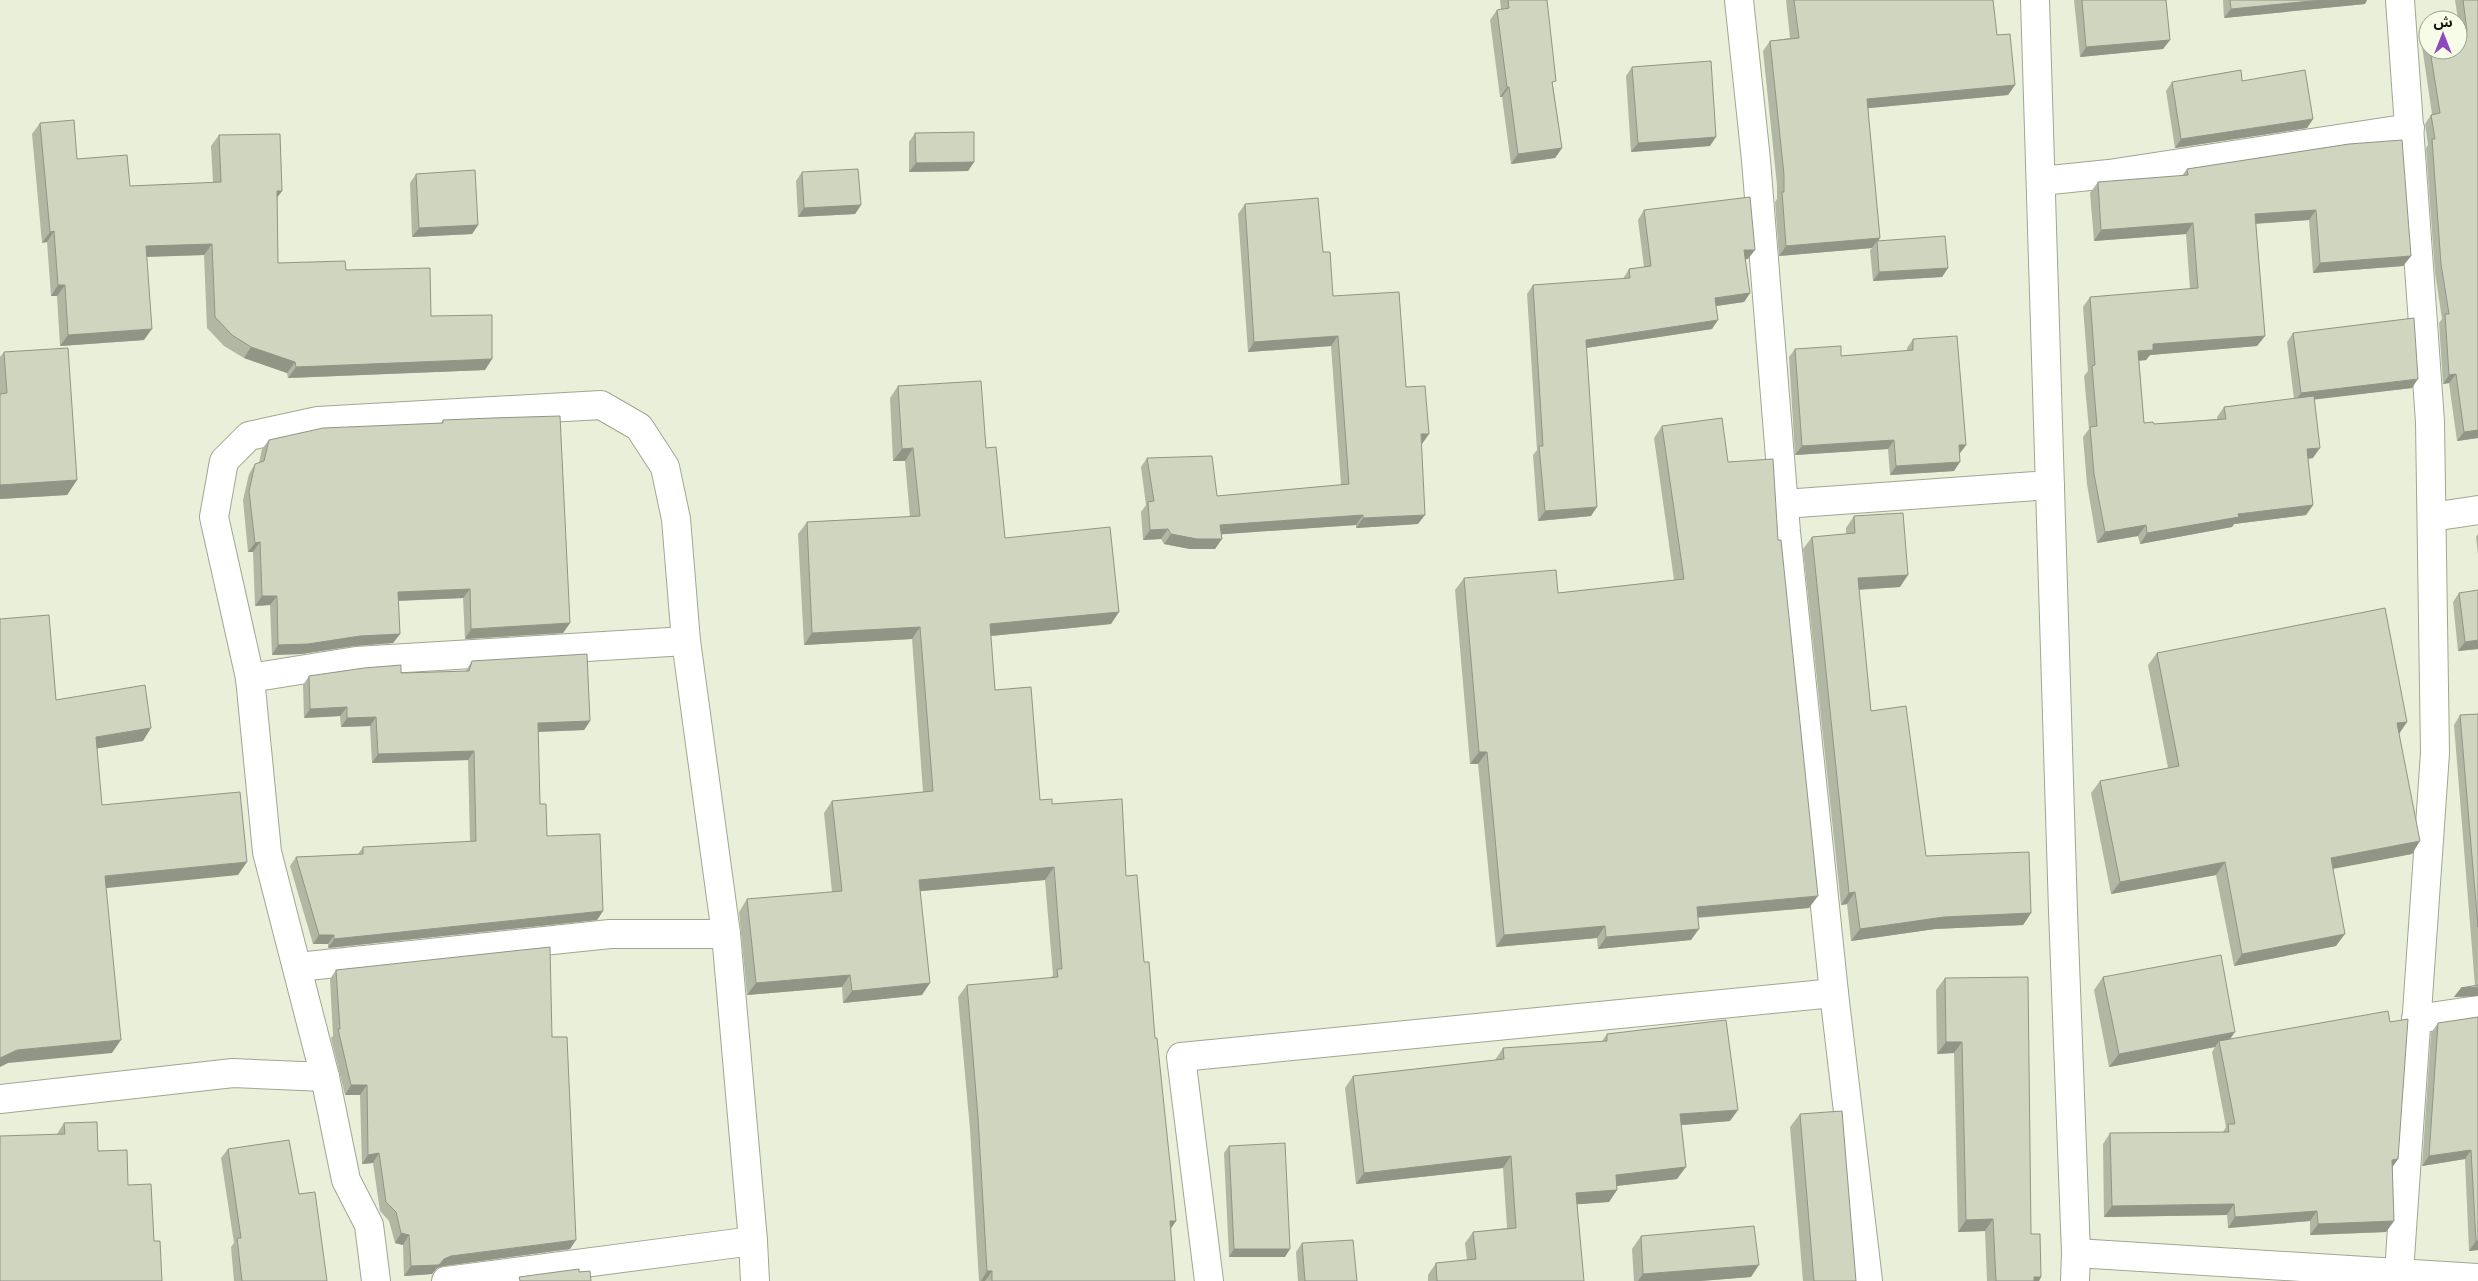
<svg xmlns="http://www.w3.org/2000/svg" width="2478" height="1281" font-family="Signika,'Noto Sans Arabic',sans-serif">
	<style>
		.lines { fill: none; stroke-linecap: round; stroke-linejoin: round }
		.minor-casing { stroke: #a1a692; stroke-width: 30 }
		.minor { stroke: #fff; stroke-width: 28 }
		.wall { fill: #b2b7a4 }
		.shaded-wall { fill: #919586 }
		.building { fill: #cfd5bf; stroke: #919586 }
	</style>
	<rect width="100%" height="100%" fill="#e9efd9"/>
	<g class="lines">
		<g class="minor-casing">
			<g id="minor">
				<polyline points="1739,0 1756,160 1786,532 1834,993 1868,1281"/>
				<polyline points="2035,0 2063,911 2076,1253 2075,1281"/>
				<polyline points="2041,181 2109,174 2410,128"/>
				<polyline points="1784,504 2050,485"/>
				<polyline points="2432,517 2478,510"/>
				<polyline points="250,678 356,661 686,641"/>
				<polyline points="298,967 610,934 726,934"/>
				<polyline points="2416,1019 2478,1010"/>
				<polyline points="0,1099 233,1073 325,1077"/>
				<polyline points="2076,1253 2478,1278"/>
				<polyline points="2399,1272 2435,753 2430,422 2400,0"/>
				<polyline points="376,1281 369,1225 346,1180 325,1077 267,852 250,678 214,517 224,461 249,436 318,421 601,405 639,427 665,467 676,519 686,641 726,934 753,1241 755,1281"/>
				<polyline points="446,1281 753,1241"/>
				<polyline points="1209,1281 1181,1057 1834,993"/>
			</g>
		</g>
		<use href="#minor" class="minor"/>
	</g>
	<g class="wall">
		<polygon points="1500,0 1547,0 1553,86 1562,148 1555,158 1511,164 1502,97 1500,97 1490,20 1497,10 1501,9"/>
		<polygon points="1786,0 1993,0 1997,35 2015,85 2008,95 1868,108 1880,238 1878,241 1948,268 1942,277 1873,281 1870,250 1872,248 1779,256 1775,202 1777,199 1777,185 1763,51 1770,41 1790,38"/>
		<polygon points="2074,0 2166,0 2170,40 2163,49 2080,57"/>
		<polygon points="2223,0 2367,0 2365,4 2224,18"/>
		<polygon points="2455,0 2478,0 2478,438 2457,441 2449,383 2443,384 2439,323 2442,319 2435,273 2426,148 2428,145 2425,124 2431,115 2432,114 2422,46 2428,38 2428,50 2458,50 2460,32"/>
		<polygon points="1632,67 1710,146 1631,152 1626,76"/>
		<polygon points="2242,81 2313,119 2307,128 2175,148 2166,91 2172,82"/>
		<polygon points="40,123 77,159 130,186 213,183 211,146 219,135 282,191 277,197 278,263 346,270 431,316 492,359 485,370 288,378 287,373 244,358 224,346 207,328 204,255 147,257 144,340 60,346 57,296 51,296 47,242 42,243 32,134"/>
		<polygon points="915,133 974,162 968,171 909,172 909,142"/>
		<polygon points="2349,144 2411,256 2403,266 2313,273 2309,220 2256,224 2265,336 2257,346 2150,355 2146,360 2139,361 2144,423 2154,424 2217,419 2217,417 2224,407 2294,399 2287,342 2293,333 2412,388 2314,399 2313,458 2308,459 2313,505 2306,515 2234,524 2232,527 2140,544 2138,536 2097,543 2087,484 2083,437 2089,429 2084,376 2088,371 2083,307 2090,297 2190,289 2186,234 2094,241 2090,193 2098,182 2182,176 2187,169"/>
		<polygon points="802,172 861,205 855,214 798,217 796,181"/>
		<polygon points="416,174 478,225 472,234 412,237 410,183"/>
		<polygon points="1245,204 1323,252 1333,296 1406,387 1421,444 1418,524 1356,528 1356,525 1221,534 1215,549 1190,549 1164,544 1161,539 1143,540 1141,512 1146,505 1141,467 1147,458 1217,496 1341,485 1331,346 1248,352 1238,214"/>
		<polygon points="1644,210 1748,259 1745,259 1750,293 1744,302 1716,306 1712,329 1586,348 1591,516 1538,521 1533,455 1537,450 1527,294 1533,285 1623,279 1629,269 1644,267 1638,220"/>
		<polygon points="1913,339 1966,445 1960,453 1954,471 1890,475 1888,449 1795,455 1789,357 1795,349 1841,356 1907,351 1907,348"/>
		<polygon points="4,352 77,480 67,495 0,499 0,357"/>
		<polygon points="898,386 986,448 1005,538 1111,624 990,636 995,690 1040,800 1052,804 1126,876 1144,962 1155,1038 1176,1221 1170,1229 1175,1281 979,1281 970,1129 958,997 967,985 1051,978 1053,975 1045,880 920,891 922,995 843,1003 842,987 747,995 739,912 747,899 832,892 824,813 832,801 923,792 912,639 804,645 798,534 807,522 910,517 905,461 893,461 890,398"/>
		<polygon points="443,420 570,623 563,633 465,639 463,598 398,601 400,634 393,643 354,646 301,654 272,655 270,605 255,606 253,552 248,552 243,500 249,474 255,464 259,463 262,449 269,440 441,423"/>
		<polygon points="1662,426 1728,462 1778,540 1809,908 1698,918 1691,940 1598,949 1597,938 1496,947 1478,764 1470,764 1455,590 1464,578 1558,593 1674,580 1654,438"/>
		<polygon points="1854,516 1900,587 1859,590 1871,711 1926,856 2031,913 2023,925 1935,929 1851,941 1847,904 1841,905 1803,549 1812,537 1846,534 1846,528"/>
		<polygon points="2478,534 2478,555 2476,537"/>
		<polygon points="2459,593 2478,649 2458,651 2453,602"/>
		<polygon points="2157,653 2407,722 2399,733 2412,854 2333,868 2336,946 2234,966 2216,875 2111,894 2091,793 2100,781 2168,768 2148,665"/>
		<polygon points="472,661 590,721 584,730 538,732 540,804 547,836 603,911 597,920 328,948 328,944 313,944 290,866 296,857 358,854 363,847 470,842 468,760 372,763 370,726 341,727 340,716 304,718 303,685 309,676 465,672"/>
		<polygon points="2478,714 2478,996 2454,997 2461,988 2475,986 2454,725 2460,715"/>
		<polygon points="336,970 552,1037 570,1249 444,1266 437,1268 432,1274 404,1276 403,1245 395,1243 389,1221 380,1211 373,1163 362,1164 360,1095 345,1095 331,1038 333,1036 330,979"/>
		<polygon points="2103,977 2231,1039 2398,1159 2392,1168 2394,1221 2386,1232 2310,1235 2310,1221 2228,1228 2227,1215 2104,1217 2103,1144 2110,1133 2223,1132 2226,1127 2212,1052 2215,1047 2109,1067 2094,990"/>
		<polygon points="1945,978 2031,1234 2041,1277 2039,1281 1987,1281 1985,1231 1958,1232 1954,1053 1937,1054 1936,990"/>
		<polygon points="2478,1017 2478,1250 2469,1251 2465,1159 2422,1166 2431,1033 2438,1023"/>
		<polygon points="1607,1034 1730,1121 1681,1125 1677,1179 1616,1186 1617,1190 1609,1202 1577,1204 1584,1281 1428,1281 1428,1275 1436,1263 1467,1260 1465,1243 1473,1232 1507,1228 1503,1168 1356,1184 1345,1088 1353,1076 1495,1060 1503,1048 1602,1041"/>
		<polygon points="1800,1114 1856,1281 1803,1281 1790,1127"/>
		<polygon points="64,1123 98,1151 128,1185 154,1241 57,1134"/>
		<polygon points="1229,1146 1285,1257 1229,1257 1224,1153"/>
		<polygon points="228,1149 299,1194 327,1281 234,1281 231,1247 234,1243 221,1158"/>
		<polygon points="1641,1236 1751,1277 1700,1281 1634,1281 1632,1249"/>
		<polygon points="1302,1243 1357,1281 1298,1281 1296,1252"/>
	</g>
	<g class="shaded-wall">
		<polygon points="2321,0 2367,0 2365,4 2224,18 2231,9"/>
		<polygon points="2170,40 2163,49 2080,57 2086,47"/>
		<polygon points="2015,85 2008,95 1860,109 1867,99"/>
		<polygon points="1507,87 1509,87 1502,97 1500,97"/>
		<polygon points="2313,119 2307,128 2175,148 2181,139"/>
		<polygon points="1716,137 1710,146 1631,152 1638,143"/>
		<polygon points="1562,148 1555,158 1511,164 1518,154"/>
		<polygon points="974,162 968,171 909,172 916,163"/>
		<polygon points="277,191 282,191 274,202"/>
		<polygon points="861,205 855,214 798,217 804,208"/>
		<polygon points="2316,210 2309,220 2248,224 2255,214"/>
		<polygon points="2193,223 2186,234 2094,241 2101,230"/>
		<polygon points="478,225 472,234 412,237 419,228"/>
		<polygon points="54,231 47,242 42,243 50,232"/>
		<polygon points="1880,238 1877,242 1877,241 1872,248 1779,256 1786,246"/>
		<polygon points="212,244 204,255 139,257 146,246"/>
		<polygon points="1744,250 1755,250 1748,259 1738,260"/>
		<polygon points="2411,256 2403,266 2313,273 2320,263"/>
		<polygon points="1948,268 1942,277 1873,281 1879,272"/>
		<polygon points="58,285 65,285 57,296 51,296"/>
		<polygon points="1750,293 1744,302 1709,307 1715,298"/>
		<polygon points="1718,320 1712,329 1579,349 1586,340"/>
		<polygon points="152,329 144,340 60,346 68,335"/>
		<polygon points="1338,336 1331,346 1248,352 1254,342"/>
		<polygon points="2265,336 2257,346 2150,355 2146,360 2131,361 2138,351 2153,344"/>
		<polygon points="251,347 295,362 287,373 244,358"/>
		<polygon points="492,359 485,370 288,378 296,367"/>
		<polygon points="2456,374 2449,383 2443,384 2449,375"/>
		<polygon points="2418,379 2412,388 2294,402 2301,393"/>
		<polygon points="2478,430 2478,438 2457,441 2464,432"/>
		<polygon points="1421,434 1429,434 1422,444"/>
		<polygon points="1894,440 1888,449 1795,455 1802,446"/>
		<polygon points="1959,445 1966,445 1960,453"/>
		<polygon points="913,448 905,461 893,461 902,449"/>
		<polygon points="2320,448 2313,458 2300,460 2307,449"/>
		<polygon points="1960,462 1954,471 1890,475 1896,466"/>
		<polygon points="77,480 67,495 0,499 0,485"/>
		<polygon points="2313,505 2306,515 2234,524 2232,527 2140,544 2147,533 2238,514"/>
		<polygon points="1597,507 1591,516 1538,521 1545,511"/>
		<polygon points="1363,515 1356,525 1213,535 1220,525"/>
		<polygon points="1425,515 1418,524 1356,528 1363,518"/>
		<polygon points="2146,525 2138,536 2097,543 2105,532"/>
		<polygon points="1168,529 1161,539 1143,540 1150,530"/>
		<polygon points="1171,534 1222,539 1215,549 1190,549 1164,544"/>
		<polygon points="260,542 253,552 248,552 255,543"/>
		<polygon points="1908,575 1900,587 1849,590 1858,578"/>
		<polygon points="470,589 463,598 392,601 398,592"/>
		<polygon points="262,596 277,596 270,605 255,606"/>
		<polygon points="1119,612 1111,624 981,637 990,624"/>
		<polygon points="570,623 563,633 465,639 471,629"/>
		<polygon points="920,627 912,639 804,645 812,633"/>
		<polygon points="400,634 393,643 354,646 301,654 272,655 278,645 360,636"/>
		<polygon points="2478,640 2478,649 2458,651 2465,642"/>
		<polygon points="347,707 340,716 304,718 310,709"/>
		<polygon points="376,717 370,726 341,727 347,718"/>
		<polygon points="590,721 584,730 532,732 538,723"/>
		<polygon points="2407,722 2399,734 2397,723"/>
		<polygon points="151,728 143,741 88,750 96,737"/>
		<polygon points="474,751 468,760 372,763 378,754"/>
		<polygon points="1479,752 1487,752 1478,764 1470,764"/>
		<polygon points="2420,841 2412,854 2322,871 2331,858"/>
		<polygon points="247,862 238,875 97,889 105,876"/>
		<polygon points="2225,862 2216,875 2111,894 2120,882"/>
		<polygon points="1054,867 1045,880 911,892 919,880"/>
		<polygon points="1855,892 1847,904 1841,905 1849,893"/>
		<polygon points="1818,896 1809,908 1689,918 1697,907"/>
		<polygon points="603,911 597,920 328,948 334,939"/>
		<polygon points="2031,913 2023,925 1935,929 1851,941 1860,929 1944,917"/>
		<polygon points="1605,926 1597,938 1496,947 1504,935"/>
		<polygon points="1699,929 1691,940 1598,949 1606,937"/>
		<polygon points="2345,934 2336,946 2234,966 2242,954"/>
		<polygon points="319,935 334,935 328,944 313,944"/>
		<polygon points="850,975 842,987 747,995 756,983"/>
		<polygon points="930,983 922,995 843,1003 852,991"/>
		<polygon points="2478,987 2478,996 2454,997 2461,988"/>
		<polygon points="2235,1032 2226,1045 2219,1041 2215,1047 2109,1067 2119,1054"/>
		<polygon points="121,1040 112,1053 8,1063 0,1067 0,1058 17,1050"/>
		<polygon points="1946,1042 1962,1042 1954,1053 1937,1054"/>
		<polygon points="351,1085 367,1085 360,1095 345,1095"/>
		<polygon points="1738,1110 1730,1121 1671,1126 1680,1114"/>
		<polygon points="2471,1150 2465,1159 2422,1166 2429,1156"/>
		<polygon points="379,1153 373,1163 362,1164 368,1155"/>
		<polygon points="1511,1156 1503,1168 1356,1184 1364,1173"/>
		<polygon points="2398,1159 2390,1170 2392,1160"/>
		<polygon points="1686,1167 1677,1179 1607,1187 1616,1175"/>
		<polygon points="1617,1190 1609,1202 1568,1205 1576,1193"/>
		<polygon points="2234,1204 2227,1215 2104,1217 2112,1206"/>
		<polygon points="2317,1211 2310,1221 2228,1228 2235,1217"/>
		<polygon points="1993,1219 1985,1231 1958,1232 1966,1220"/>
		<polygon points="1170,1221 1176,1221 1168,1233"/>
		<polygon points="2394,1221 2386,1232 2310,1235 2318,1224"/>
		<polygon points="401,1233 409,1235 403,1245 395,1243"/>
		<polygon points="576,1240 570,1249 444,1266 437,1268 432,1274 404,1276 411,1266 444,1259 451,1256"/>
		<polygon points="2476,1241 2478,1241 2478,1250 2469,1251"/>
		<polygon points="1234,1249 1290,1249 1285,1257 1229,1257"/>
		<polygon points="1759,1265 1751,1277 1700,1281 1638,1281 1643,1274"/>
		<polygon points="987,1271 992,1271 985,1281 981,1281"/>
		<polygon points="2034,1277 2041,1277 2039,1281 2032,1281"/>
	</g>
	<g class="building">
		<polygon points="1508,0 1547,0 1556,81 1552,82 1562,148 1518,154 1509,87 1507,87 1497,10 1509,8"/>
		<polygon points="1794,0 1993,0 1997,35 2010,34 2015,85 1867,99 1880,238 1786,246 1782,192 1784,192 1784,175 1770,41 1799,38"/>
		<polygon points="2082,0 2166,0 2170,40 2086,47"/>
		<polygon points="2230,0 2321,0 2231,9"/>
		<polygon points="2463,0 2478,0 2478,430 2464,432 2456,374 2449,375 2445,314 2449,314 2441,264 2432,139 2435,139 2431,115 2440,113 2430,50 2458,50 2458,32 2467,31"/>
		<polygon points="1711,61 1716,137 1638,143 1632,67"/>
		<polygon points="2241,70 2242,81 2305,70 2313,119 2181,139 2172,82"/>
		<polygon points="74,120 77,159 127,155 130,186 221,182 219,135 280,134 282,191 277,191 278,263 345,261 346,270 430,268 431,316 492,315 492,359 296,367 295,362 251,347 232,335 215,317 212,244 146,246 152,329 68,335 65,285 58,285 54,231 50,232 40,123"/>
		<polygon points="974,132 974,162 916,163 915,133"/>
		<polygon points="2402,140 2411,256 2320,263 2316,210 2255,214 2265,336 2153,344 2153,350 2138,351 2144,423 2153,422 2154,424 2226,419 2224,407 2314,396 2320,448 2307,449 2313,505 2238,514 2239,517 2147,533 2146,525 2105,532 2094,474 2090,427 2097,426 2092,366 2095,365 2090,297 2198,288 2193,223 2101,230 2098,182 2188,175 2187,169 2349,144"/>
		<polygon points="858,169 861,205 804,208 802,172"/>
		<polygon points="475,170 478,225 419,228 416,174"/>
		<polygon points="1750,197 1755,250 1744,250 1750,293 1715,298 1718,320 1586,340 1597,507 1545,511 1539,446 1543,446 1533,285 1630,278 1629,269 1651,266 1644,210"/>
		<polygon points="1318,198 1323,252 1330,252 1333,296 1399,292 1406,387 1425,386 1429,434 1421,434 1425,515 1363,518 1363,515 1220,525 1222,539 1197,539 1171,534 1168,529 1150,530 1148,502 1154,501 1147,458 1212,456 1217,496 1349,484 1338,336 1254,342 1245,204"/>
		<polygon points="1945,236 1948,268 1879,272 1877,241"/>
		<polygon points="2414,318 2418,379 2301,393 2293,333"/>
		<polygon points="1957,336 1966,445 1959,445 1960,462 1896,466 1894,440 1802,446 1795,349 1841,346 1841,356 1913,350 1913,339"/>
		<polygon points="68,348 77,480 0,485 0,394 7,393 4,352"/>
		<polygon points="981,381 986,448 996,447 1005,538 1110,527 1119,612 990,624 995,690 1031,687 1040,800 1052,799 1052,804 1122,799 1126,876 1137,875 1144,962 1149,962 1155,1038 1157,1038 1176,1221 1170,1221 1175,1281 992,1281 992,1271 987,1271 978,1117 967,985 1058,977 1057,969 1062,969 1054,867 919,880 930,983 852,991 850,975 756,983 747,899 842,891 832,801 933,791 920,627 812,633 807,522 920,516 913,448 902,449 898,386"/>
		<polygon points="560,416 570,623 471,629 470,589 398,592 400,634 360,636 308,644 278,645 277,596 262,596 260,542 255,543 249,491 255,464 264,461 269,440 323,428 443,423 443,420 492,418"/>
		<polygon points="1722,418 1728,462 1773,459 1778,540 1781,540 1818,896 1697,907 1699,929 1606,937 1605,926 1504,935 1487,752 1479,752 1464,578 1556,570 1558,593 1684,579 1662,426"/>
		<polygon points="1903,513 1908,575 1858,578 1871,711 1906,706 1926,856 2029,852 2031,913 1944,917 1860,929 1855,892 1849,893 1812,537 1855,533 1854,516"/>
		<polygon points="2478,590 2478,640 2465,642 2459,593"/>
		<polygon points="2385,608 2407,722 2397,723 2420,841 2331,858 2345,934 2242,954 2225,862 2120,882 2100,781 2179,766 2157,653"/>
		<polygon points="49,615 56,700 145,685 151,728 96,737 102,805 240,792 247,862 105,876 121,1040 17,1050 0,1058 0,619"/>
		<polygon points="587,654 590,721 538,723 540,804 546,804 547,836 600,834 603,911 334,939 334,935 319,935 296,857 363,854 363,847 476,841 474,751 378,754 376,717 347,718 347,707 310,709 309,676 364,668 401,665 401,673 469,671 472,661"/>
		<polygon points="2478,714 2478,927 2460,715"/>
		<polygon points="550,947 552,1037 567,1037 576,1240 451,1256 444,1259 439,1265 411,1266 409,1235 401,1233 396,1212 386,1202 379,1153 368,1155 367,1085 351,1085 338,1029 340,1029 336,970"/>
		<polygon points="2221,955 2235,1032 2119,1054 2103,977"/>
		<polygon points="2028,977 2031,1234 2040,1234 2041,1277 2034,1277 2034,1281 1996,1281 1993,1219 1966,1220 1962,1042 1946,1042 1945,978"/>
		<polygon points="2478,985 2478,987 2461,988"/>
		<polygon points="2388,1011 2390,1022 2408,1019 2398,1159 2392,1160 2394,1221 2318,1224 2317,1211 2235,1217 2234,1204 2112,1206 2110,1133 2229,1132 2228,1124 2235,1124 2219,1041"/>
		<polygon points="2478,1017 2478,1241 2476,1241 2471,1150 2429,1156 2438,1023"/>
		<polygon points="1726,1020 1738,1110 1680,1114 1686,1167 1616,1175 1617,1190 1576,1193 1584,1281 1437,1281 1436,1263 1476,1259 1473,1232 1516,1228 1511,1156 1364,1173 1353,1076 1504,1059 1503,1048 1607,1041 1607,1034"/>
		<polygon points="1842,1111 1856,1281 1814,1281 1800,1114"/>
		<polygon points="97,1122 98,1151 127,1150 128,1185 151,1184 154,1241 160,1241 162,1281 0,1281 0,1136 65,1134 64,1123"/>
		<polygon points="289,1140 299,1194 315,1192 327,1281 242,1281 237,1238 241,1238 228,1149"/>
		<polygon points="1285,1143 1290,1249 1234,1249 1229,1146"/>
		<polygon points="1754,1226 1759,1265 1643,1274 1641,1236"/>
		<polygon points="1353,1240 1357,1281 1305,1281 1302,1243"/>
		<polygon points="579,1269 579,1272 590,1271 591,1281 520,1281 519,1277"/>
	</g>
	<g transform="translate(2443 35)"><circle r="24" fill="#f6fce7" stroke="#9b9f8f"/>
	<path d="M0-4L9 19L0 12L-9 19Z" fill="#8c4abe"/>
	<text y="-8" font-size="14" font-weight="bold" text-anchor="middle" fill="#12140c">ش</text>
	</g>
</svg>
